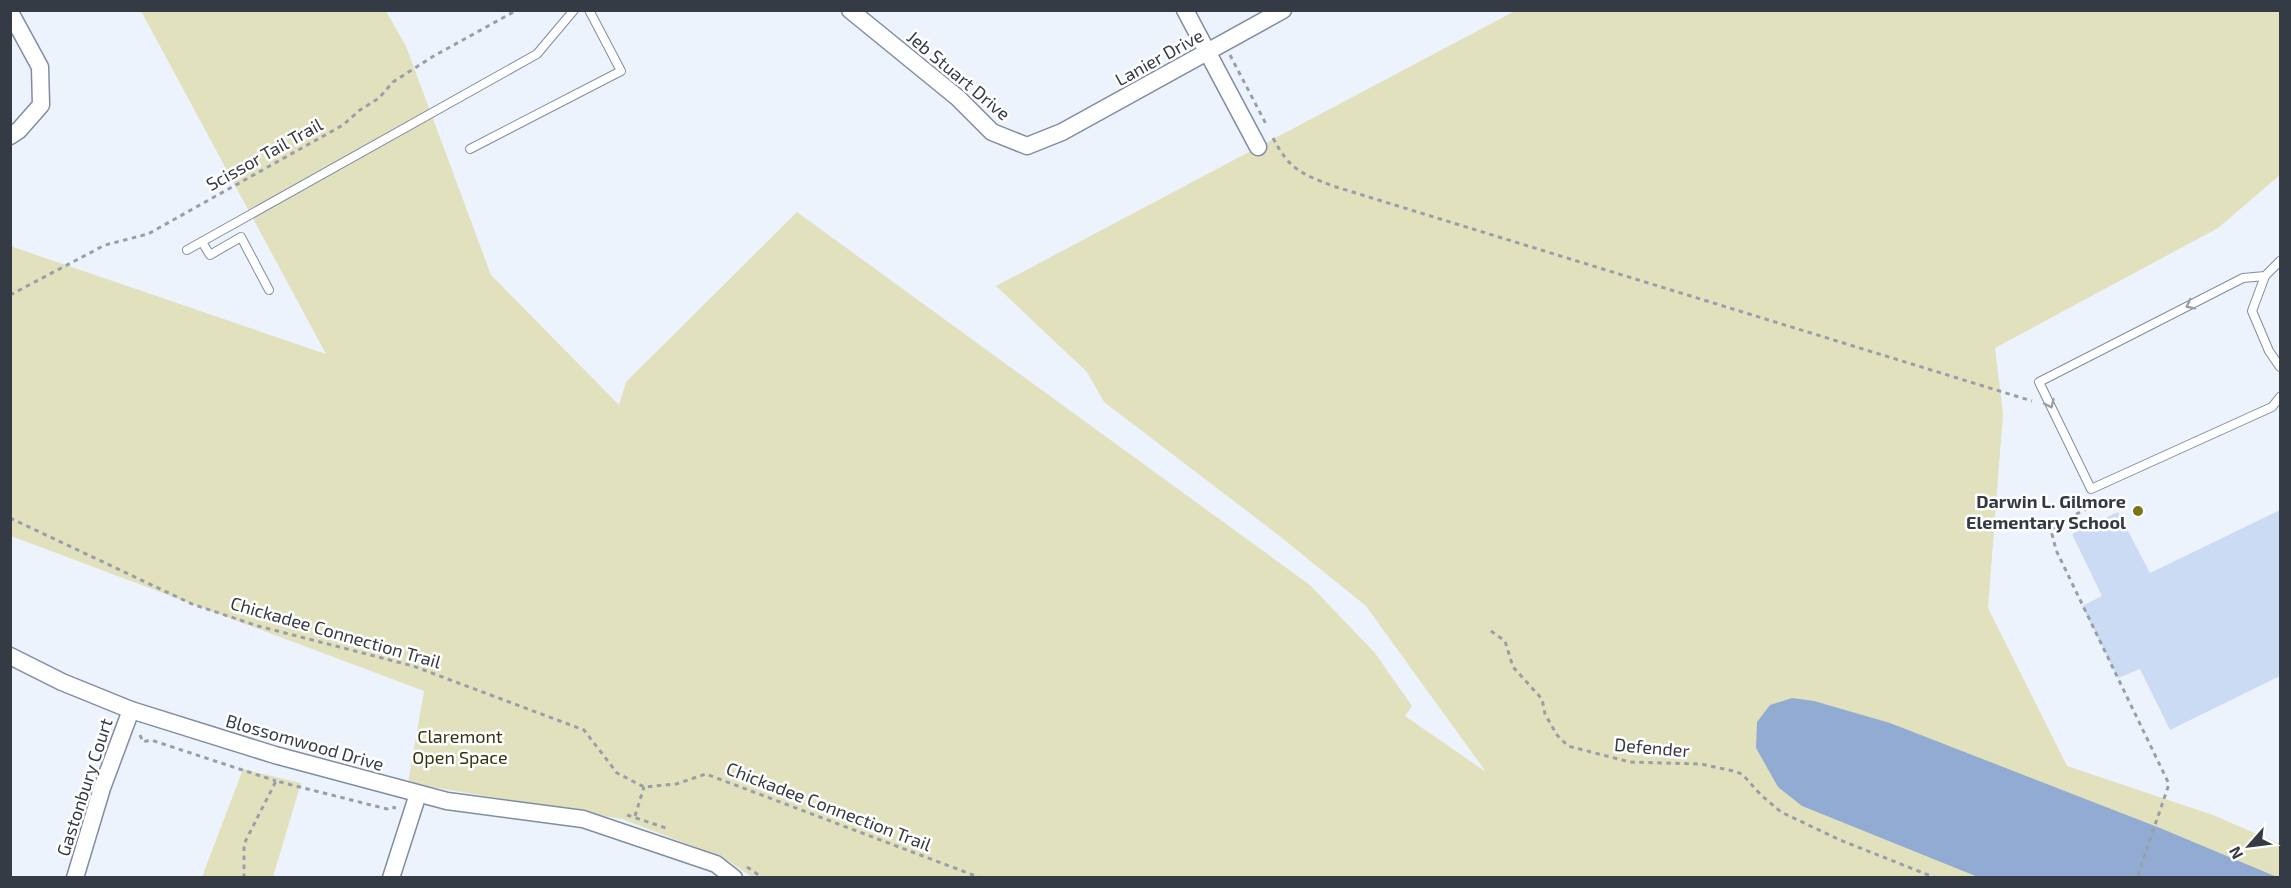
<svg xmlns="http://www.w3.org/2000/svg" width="2291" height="888" font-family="'Exo 2',sans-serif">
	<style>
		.green { fill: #e2e1be }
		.water { fill: #92abd3 }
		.building { fill: #cbdbf3 }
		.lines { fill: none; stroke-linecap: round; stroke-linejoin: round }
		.service-casing { stroke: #7f8da3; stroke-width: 10 }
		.minor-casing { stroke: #7f8da3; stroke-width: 19 }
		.path { stroke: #999fa9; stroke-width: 3; stroke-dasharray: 4.5 4.5; stroke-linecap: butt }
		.service { stroke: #fff; stroke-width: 8 }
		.minor { stroke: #fff; stroke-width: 16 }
		.oneway { stroke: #9a9da2 }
		.poi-dot { fill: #7a7418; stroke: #fff; stroke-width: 2 }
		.labels { text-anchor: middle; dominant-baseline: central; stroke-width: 5; stroke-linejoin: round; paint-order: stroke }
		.street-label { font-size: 18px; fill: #353b44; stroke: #fff }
		.poi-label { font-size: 18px; font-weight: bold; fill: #353b44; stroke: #fff; text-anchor: end }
		.park-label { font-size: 18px; fill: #36340d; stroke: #fff }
	</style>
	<rect width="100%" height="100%" fill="#edf3fd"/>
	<g class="green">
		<polygon points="141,11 386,11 406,46 491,275 619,405 626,382 797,212 1310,585 1375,653 1412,706 1405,716 1486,772 1366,606 1277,534 1104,402 1087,372 996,286 1515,11 2280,11 2280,175 2218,228 1995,348 2003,414 1988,608 2067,766 2213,815 2280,844 2280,877 752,877 724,858 622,819 408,783 424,691 11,536 10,246 326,354"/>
		<polygon points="243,769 301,783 273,877 202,877"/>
	</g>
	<polygon class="water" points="1792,698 1814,701 1890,723 2160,828 2277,877 1978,877 1802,806 1778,787 1756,748 1757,722 1770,705"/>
	<polygon class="building" points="2280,510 2280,676 2170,730 2140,669 2118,678 2082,606 2102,596 2072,534 2118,512 2150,573"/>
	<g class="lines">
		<g class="service-casing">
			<g id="service">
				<polyline points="470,149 621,71 589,10"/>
				<polyline points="202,242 210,255 241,237 269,290"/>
				<polyline points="187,250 537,54 574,10"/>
				<polyline points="2280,261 2265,276 2252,311 2269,351 2280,367"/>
				<polyline points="2265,276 2243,278 2039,382 2091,489 2272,407 2280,397"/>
			</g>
		</g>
		<g class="minor-casing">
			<g id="minor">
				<polyline points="850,10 958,98 992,132 1027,146 1062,132 1283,10"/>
				<polyline points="1185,10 1258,147"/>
				<polyline points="10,12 40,67 41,105 19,130 10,136"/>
				<polyline points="10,656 62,682 131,710 275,755 447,801 583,819 716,864 734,878"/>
				<polyline points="75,878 102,788 131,710"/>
				<polyline points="391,878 418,794"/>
			</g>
		</g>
		<g class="path">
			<polyline points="1230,55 1266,124"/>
			<path d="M1273 138C1290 170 1300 173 1333 186L2032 401"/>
			<polyline points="10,295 105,245 148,234 343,125 360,110 379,98 393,82 432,57 517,10"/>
			<polyline points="2084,500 2088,508 2058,524 2052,534 2056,550 2169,784 2137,878"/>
			<polyline points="10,518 192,604 258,626 413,666 584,730 617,773 644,787 676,784 706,774 981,878"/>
			<polyline points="1491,631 1505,641 1513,667 1542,699 1545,714 1557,735 1568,746 1630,762 1701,764 1733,771 1742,774 1761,795 1781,812 1840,840 1936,878"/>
			<polyline points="140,735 143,742 151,740 276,781"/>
			<polyline points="627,815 669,829"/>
			<polyline points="635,816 644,787"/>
			<polyline points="747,867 763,878"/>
			<polyline points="244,878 244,844 276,781 387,809 391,807 396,808"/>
		</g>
		<use href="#service" class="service"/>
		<use href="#minor" class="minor"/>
	</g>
	<defs><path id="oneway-chevron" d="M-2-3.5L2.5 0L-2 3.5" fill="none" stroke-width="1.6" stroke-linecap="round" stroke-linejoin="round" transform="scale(1.5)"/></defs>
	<g class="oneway">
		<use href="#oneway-chevron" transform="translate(2190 305) rotate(153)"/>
		<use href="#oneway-chevron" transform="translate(2050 404) rotate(65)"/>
	</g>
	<circle class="poi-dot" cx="2138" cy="511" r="6"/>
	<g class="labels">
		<g class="street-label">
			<text transform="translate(1159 57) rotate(-29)">Lanier Drive</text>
			<text transform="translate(959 75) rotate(40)">Jeb Stuart Drive</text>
			<text transform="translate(264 154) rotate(-29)">Scissor Tail Trail</text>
			<text transform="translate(336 632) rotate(16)">Chickadee Connection Trail</text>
			<text transform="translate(305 742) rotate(16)">Blossomwood Drive</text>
			<text transform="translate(1652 747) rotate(5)">Defender</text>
			<text transform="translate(84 787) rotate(-72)">Gastonbury Court</text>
			<text transform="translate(829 806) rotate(21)">Chickadee Connection Trail</text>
		</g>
		<g class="poi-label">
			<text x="2126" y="501">Darwin L. Gilmore<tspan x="2126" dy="21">Elementary School</tspan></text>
		</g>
		<g class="park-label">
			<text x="460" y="736">Claremont<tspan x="460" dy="21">Open Space</tspan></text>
		</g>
	</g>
	<rect width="2291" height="888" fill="none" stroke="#353b44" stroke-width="24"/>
	<g transform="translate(2249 846) rotate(242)" stroke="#ffffff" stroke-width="4.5" paint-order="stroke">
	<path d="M0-4.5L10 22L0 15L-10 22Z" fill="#353b44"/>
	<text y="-9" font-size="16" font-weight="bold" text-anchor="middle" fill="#353b44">N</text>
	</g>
</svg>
